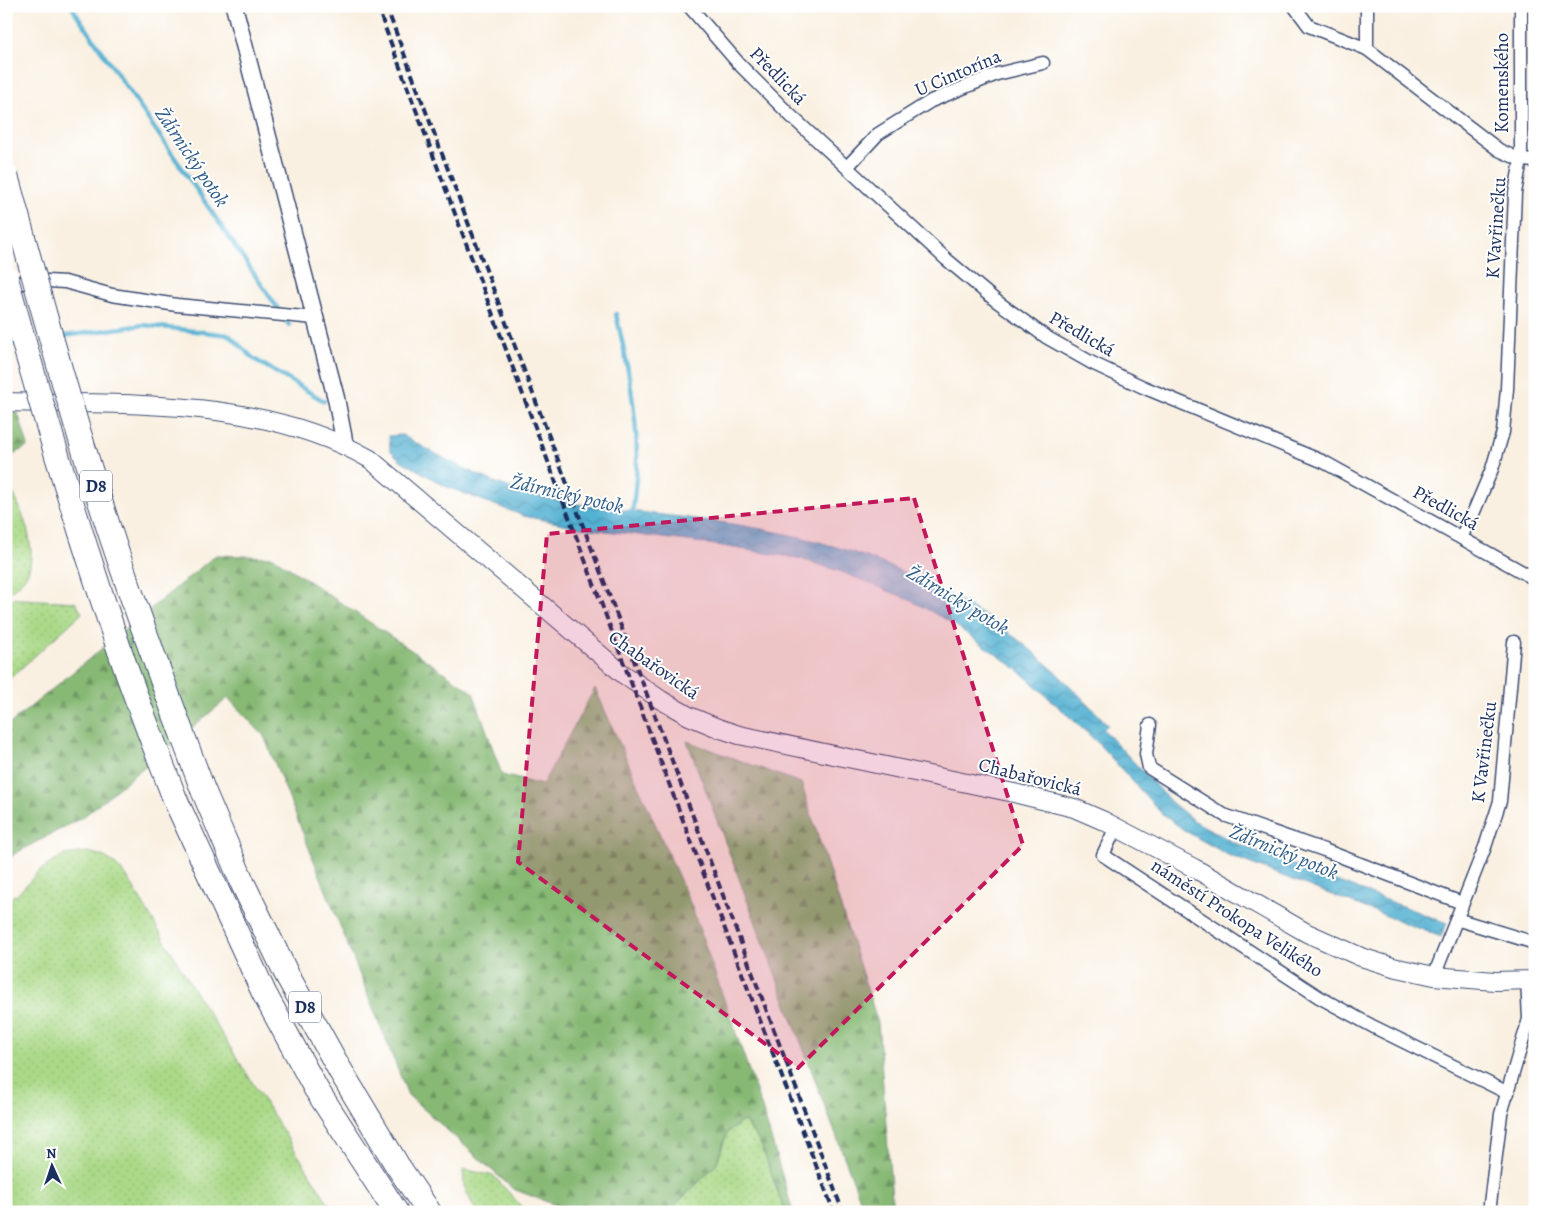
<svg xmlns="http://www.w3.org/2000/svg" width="1541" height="1218" font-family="Alegreya,serif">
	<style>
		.grass { fill: url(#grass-dots); stroke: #628472 }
		.forest { fill: url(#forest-firs); stroke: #517469 }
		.water { fill: url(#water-waves); stroke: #377098 }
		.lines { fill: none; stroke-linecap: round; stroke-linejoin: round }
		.stream { stroke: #53b1d2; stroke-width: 4.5 }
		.minor-casing { stroke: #3c4c72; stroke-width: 15 }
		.tertiary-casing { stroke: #3c4c72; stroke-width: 19 }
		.secondary-casing { stroke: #3c4c72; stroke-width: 20 }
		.motorway-casing { stroke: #3c4c72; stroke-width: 26 }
		.minor { stroke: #fff; stroke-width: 12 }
		.tertiary { stroke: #fff; stroke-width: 16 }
		.secondary { stroke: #fff; stroke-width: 18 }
		.motorway { stroke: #fff; stroke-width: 24 }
		.rail { stroke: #1b2f5e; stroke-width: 4; stroke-dasharray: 8 4; stroke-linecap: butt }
		.motorway-bridge-casing { stroke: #3c4c72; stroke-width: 26; stroke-linecap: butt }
		.motorway-bridge { stroke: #fff; stroke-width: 24 }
		.marked { fill: #c2185b; fill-opacity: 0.2; stroke: #c2185b; stroke-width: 4; stroke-dasharray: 10 6; stroke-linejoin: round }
		.labels { text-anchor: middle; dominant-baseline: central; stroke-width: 4; stroke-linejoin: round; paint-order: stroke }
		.shield { fill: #fff; stroke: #5f6d8e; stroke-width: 1 }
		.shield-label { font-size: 18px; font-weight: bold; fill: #1b2f5e }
		.street-label { font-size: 19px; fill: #1b2f5e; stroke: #fff }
		.water-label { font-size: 20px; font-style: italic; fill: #2f5c87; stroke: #fff }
	</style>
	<defs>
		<pattern id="grass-dots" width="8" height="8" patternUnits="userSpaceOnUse" patternTransform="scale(1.25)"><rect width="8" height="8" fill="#aad987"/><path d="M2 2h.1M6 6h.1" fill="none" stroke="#92bb77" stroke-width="1.8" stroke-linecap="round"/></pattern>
		<pattern id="forest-firs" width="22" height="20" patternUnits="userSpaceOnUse" patternTransform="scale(1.25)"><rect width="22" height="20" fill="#87b974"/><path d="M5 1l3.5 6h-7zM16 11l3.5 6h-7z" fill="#6e9762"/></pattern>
		<pattern id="water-waves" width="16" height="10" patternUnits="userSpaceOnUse" patternTransform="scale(1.25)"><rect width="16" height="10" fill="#53b1d2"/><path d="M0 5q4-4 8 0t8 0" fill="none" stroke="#4490ae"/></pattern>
	</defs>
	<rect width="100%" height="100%" fill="#fff"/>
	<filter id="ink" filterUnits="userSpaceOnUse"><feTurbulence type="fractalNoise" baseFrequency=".02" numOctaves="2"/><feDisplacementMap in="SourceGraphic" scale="10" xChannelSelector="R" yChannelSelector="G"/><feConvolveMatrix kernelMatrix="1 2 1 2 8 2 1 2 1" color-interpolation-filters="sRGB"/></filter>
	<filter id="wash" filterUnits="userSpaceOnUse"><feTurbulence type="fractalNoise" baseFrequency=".0096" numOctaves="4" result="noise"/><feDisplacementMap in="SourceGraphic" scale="20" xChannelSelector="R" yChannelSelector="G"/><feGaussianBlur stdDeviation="1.12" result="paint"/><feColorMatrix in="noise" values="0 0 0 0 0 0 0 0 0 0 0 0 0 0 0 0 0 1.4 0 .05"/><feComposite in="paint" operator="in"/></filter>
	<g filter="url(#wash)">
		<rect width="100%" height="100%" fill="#f9f0e1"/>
		<g class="grass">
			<path d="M6 480C19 502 41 551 26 576 22 583 13 589 6 594Z"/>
			<polygon points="6,598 75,602 82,613 6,682"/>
			<path d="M87 852C108 856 114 862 127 877L196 993 334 1212H6V905L14 895 16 896 39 871 64 855Z"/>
			<polygon points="744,1120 761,1144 785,1212 668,1212 716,1165 727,1132"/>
			<polygon points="463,1169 494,1176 526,1212 476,1212 464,1186"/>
		</g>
		<g class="forest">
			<polygon points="6,413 18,413 28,446 6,459"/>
			<polygon points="216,555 273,557 473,692 502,775 542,785 595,688 691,905 762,1108 793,1212 785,1212 761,1145 744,1120 727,1133 716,1165 668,1212 574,1212 513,1189 408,1095 264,736 228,698 83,817 14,854 6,864 6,727"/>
			<polygon points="687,741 801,783 878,1023 893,1212 865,1212"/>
		</g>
		<path class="water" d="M402 435C443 458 482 480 526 493 558 502 591 506 623 510 677 517 733 522 786 534 862 550 934 581 998 625 1039 653 1074 689 1108 725L1103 729 1171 802 1193 820 1233 842 1447 923 1441 937 1228 855 1185 831 1161 813 1097 742 1017 669 952 623 910 600 842 572 797 558 696 542 582 528 524 516 447 487 400 460 390 450 389 436Z"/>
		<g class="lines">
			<g class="stream">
				<polyline points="71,6 289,325"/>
				<path d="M616 314C627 361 637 410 637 459 637 478 634 497 632 516"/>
				<polyline points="57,337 143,325 229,335 254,359 324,401"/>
				<polyline points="6,345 17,343"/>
			</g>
		</g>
	</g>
	<g filter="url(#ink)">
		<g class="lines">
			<g class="minor-casing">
				<g id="minor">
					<polyline points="689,6 740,65 791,116 946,259 995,300 1046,337 1092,363 1143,387 1324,462 1535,579"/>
					<polyline points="1294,6 1309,26 1367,49 1499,150 1521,160 1535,161"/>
					<polyline points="1367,49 1367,6"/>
					<polyline points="847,167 878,134 931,101 997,74 1043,63"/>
					<polyline points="6,290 29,280 65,282 112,295 177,305 315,318"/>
					<polyline points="1461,537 1472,516 1492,469 1503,432 1507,389 1515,193 1521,160 1521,6"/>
					<polyline points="1150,725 1146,754 1149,768 1224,815 1324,850 1462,903"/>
					<polyline points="1116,827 1103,855 1319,997 1374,1027 1508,1093"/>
					<polyline points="1456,919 1535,943"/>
					<polyline points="1434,976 1485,847 1500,801 1514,642"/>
					<polyline points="1489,1212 1501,1114 1529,1019 1527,980"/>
				</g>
			</g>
			<g class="tertiary-casing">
				<polyline id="tertiary" points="234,6 336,398 345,445"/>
			</g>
			<g class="secondary-casing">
				<path id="secondary" d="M6 402C128 405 262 397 370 459L623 674 661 700 689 716 718 728 739 735 1014 793 1074 808 1104 821 1194 868 1307 933 1361 957 1393 967 1434 976 1495 981 1535 980"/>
			</g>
			<g class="motorway-casing">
				<g id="motorway">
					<polyline points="203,790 243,884 287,975 340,1070 397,1165 429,1212"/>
					<polyline points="175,799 264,993 316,1089 396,1212"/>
				</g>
			</g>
			<use href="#minor" class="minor"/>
			<use href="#tertiary" class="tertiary"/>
			<use href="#secondary" class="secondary"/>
			<use href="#motorway" class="motorway"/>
			<g class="rail">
				<polyline points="377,6 674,797 834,1212"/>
				<polyline points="386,6 843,1212"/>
			</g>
			<g class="motorway-bridge-casing">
				<g id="motorway-bridge">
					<path d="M6 176C40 298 73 421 113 541 141 625 172 707 203 790"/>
					<path d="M6 278C42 410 82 542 127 672 142 714 159 757 175 799"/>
				</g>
			</g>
			<use href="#motorway-bridge" class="motorway-bridge"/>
		</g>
	</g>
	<path class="marked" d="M914 498 1023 845 798 1068 518 862 547 534Z"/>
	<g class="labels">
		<g class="shield">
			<rect x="80" y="470.5" width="32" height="31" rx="4"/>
			<rect x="289" y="991.5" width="32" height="31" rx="4"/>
		</g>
		<g class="shield-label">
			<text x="96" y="486">D8</text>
			<text x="305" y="1007">D8</text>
		</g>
		<g class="street-label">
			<text transform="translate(958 73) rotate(-23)">U Cintorína</text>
			<text transform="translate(778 76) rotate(46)">Předlická</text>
			<text transform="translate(1502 83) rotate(-90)">Komenského</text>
			<text transform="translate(1496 228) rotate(-86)">K Vavřinečku</text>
			<text transform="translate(1082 334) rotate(30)">Předlická</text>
			<text transform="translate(1446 508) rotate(29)">Předlická</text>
			<text transform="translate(654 665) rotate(35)">Chabařovická</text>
			<text transform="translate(1484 752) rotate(-83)">K Vavřinečku</text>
			<text transform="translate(1030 777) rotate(14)">Chabařovická</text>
			<text transform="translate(1237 918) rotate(33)">náměstí Prokopa Velikého</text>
		</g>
		<g class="water-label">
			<text transform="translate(192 157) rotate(56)">Ždírnický potok</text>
			<text transform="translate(567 494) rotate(13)">Ždírnický potok</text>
			<text transform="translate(958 600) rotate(31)">Ždírnický potok</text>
			<text transform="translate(1284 852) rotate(22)">Ždírnický potok</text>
		</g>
	</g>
	<rect width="1541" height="1218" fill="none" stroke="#fff" stroke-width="25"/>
	<g transform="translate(52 1166) rotate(357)" stroke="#ffffff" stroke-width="4" paint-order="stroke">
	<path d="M0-4L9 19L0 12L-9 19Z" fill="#1b2f5e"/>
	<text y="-8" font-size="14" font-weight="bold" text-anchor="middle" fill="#1b2f5e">N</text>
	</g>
</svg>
